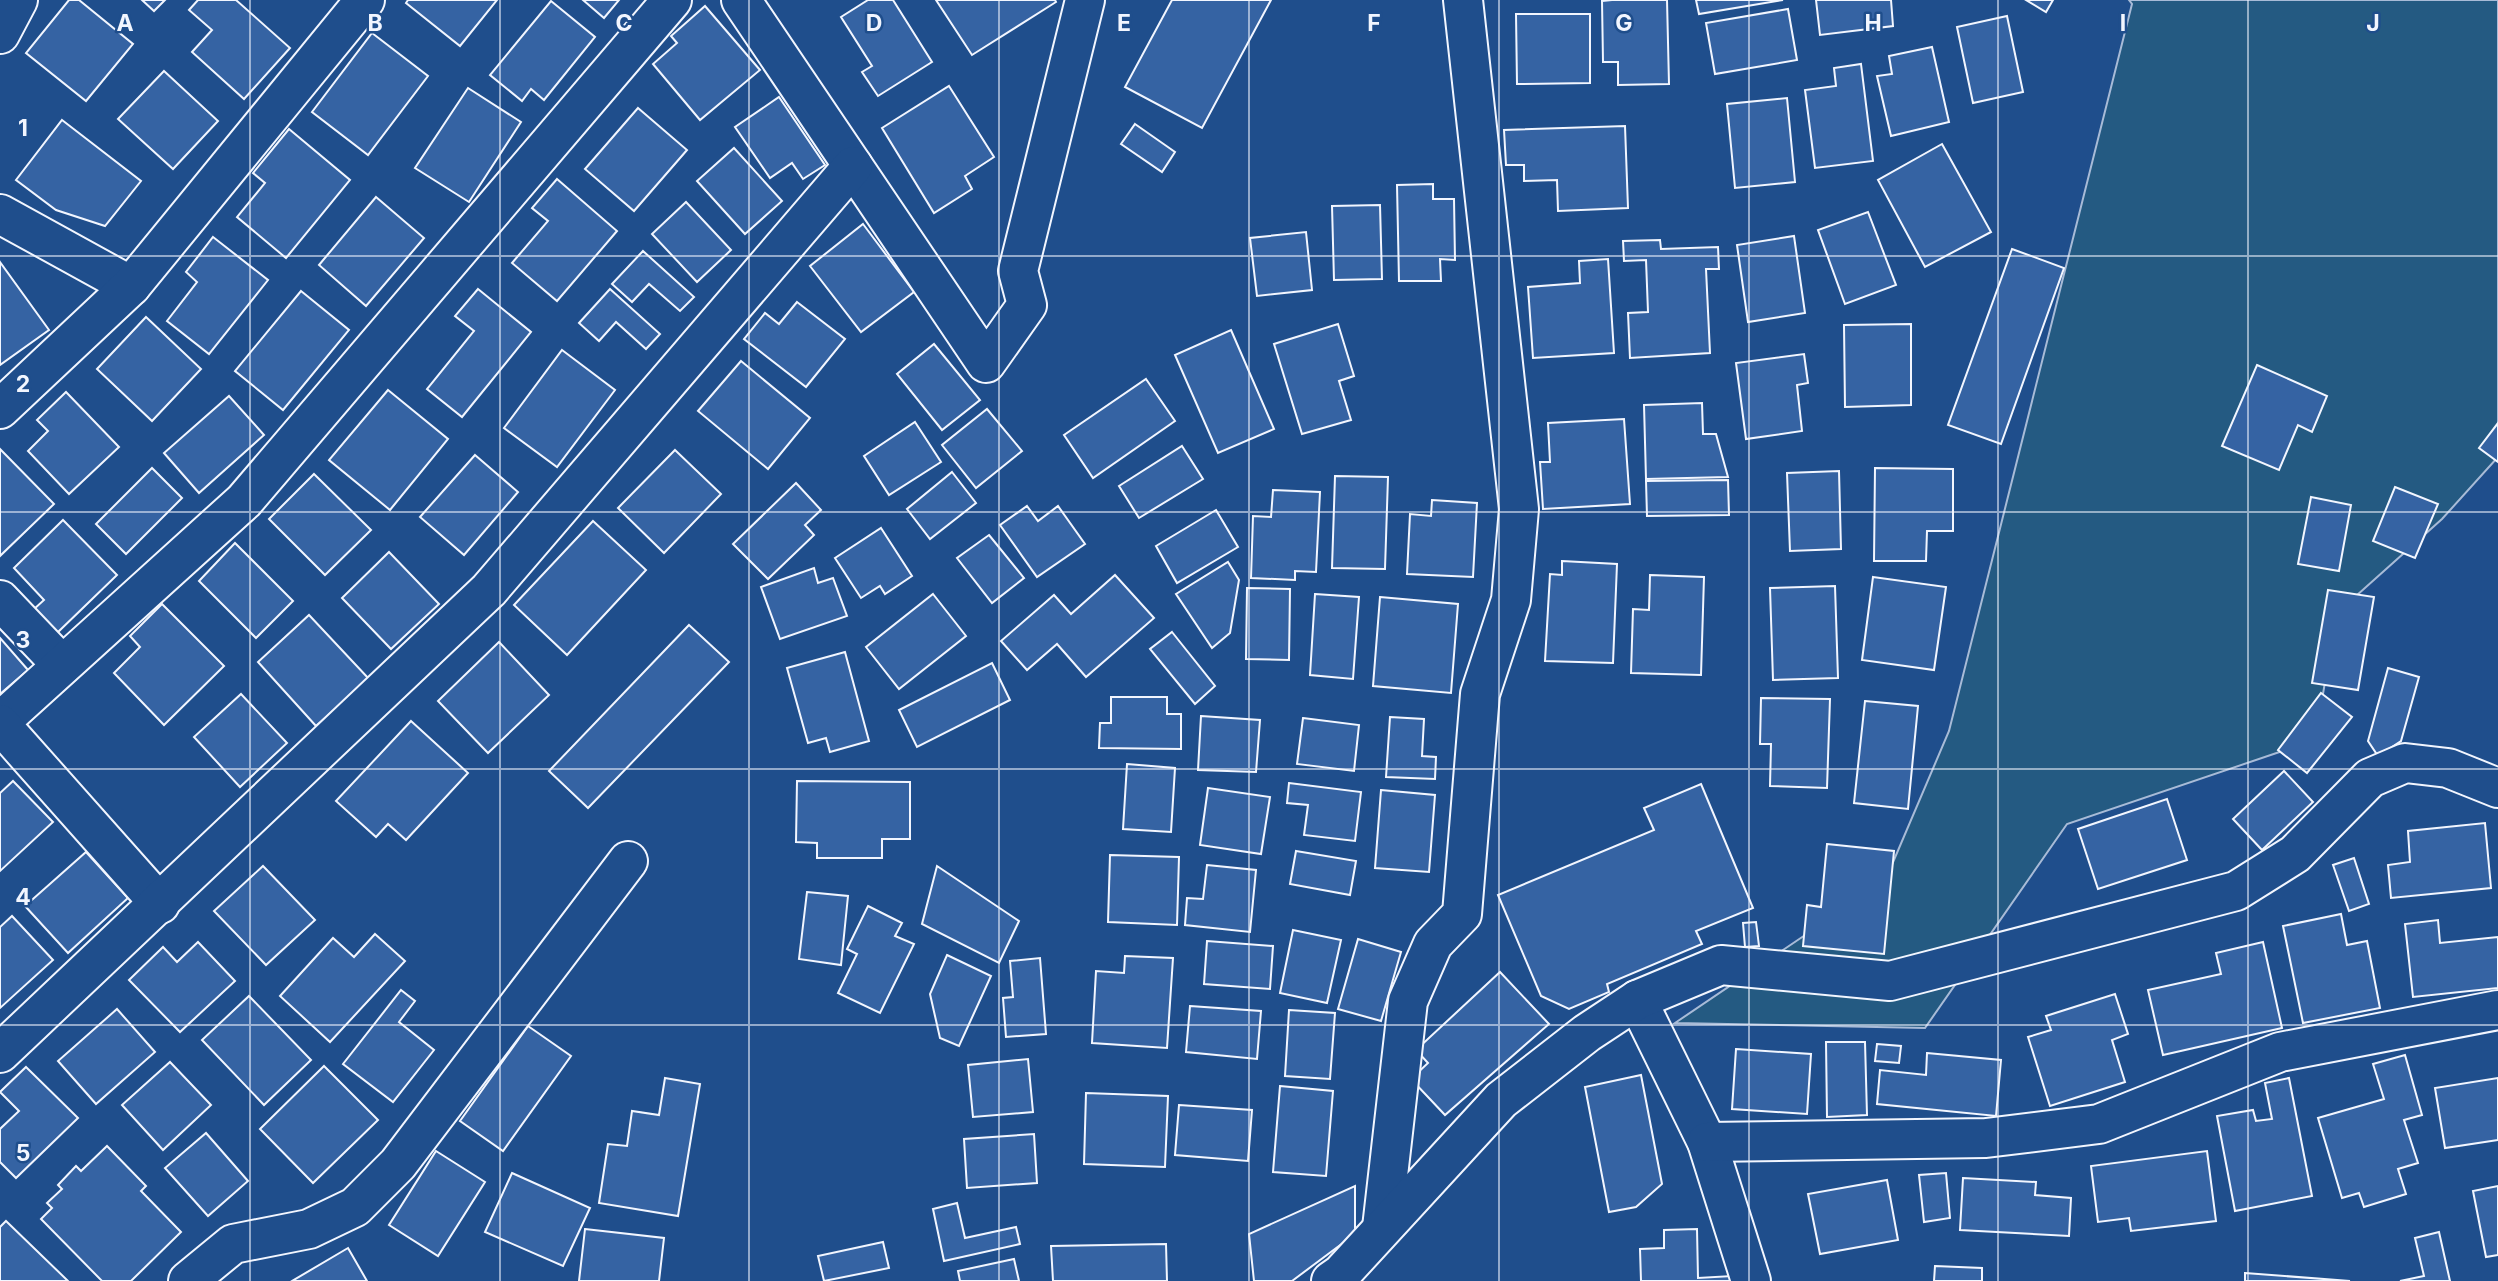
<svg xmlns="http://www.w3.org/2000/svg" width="2498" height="1281" font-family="Inter,sans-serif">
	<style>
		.green { fill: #245a82; stroke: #a8bbd7; stroke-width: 2 }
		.building { fill: #3563a3; stroke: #f2f6ff; stroke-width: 2 }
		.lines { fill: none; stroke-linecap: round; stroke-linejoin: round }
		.minor-casing { stroke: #f2f6ff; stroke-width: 42 }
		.minor { stroke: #1f4e8c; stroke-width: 38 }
		.grid { fill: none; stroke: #f2f6ff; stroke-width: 2; stroke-opacity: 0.55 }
		.grid-label { font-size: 23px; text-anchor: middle; font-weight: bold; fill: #f2f6ff; stroke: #1f4e8c; stroke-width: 5; stroke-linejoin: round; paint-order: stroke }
	</style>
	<rect width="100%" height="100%" fill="#1f4e8c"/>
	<polygon class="green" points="2129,0 2498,0 2498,457 2442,519 2337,613 2315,740 2067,824 1925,1028 1675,1023 1885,881 1949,731 2132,4"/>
	<g class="building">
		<polygon points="69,0 79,0 133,44 86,101 26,53"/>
		<polygon points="142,0 165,0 154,11"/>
		<polygon points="198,0 236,0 290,48 244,99 192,52 212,30 189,10"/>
		<polygon points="408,0 497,0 460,46 406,3"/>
		<polygon points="583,0 619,0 604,18"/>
		<polygon points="868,0 893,0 932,62 878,96 862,72 872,66 841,17"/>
		<polygon points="936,0 1055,0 1056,2 972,55"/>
		<polygon points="1172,0 1271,0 1202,128 1125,87"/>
		<polygon points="1612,0 1667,0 1669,84 1618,85 1618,62 1603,62 1602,1"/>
		<polygon points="1696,0 1783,0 1699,14"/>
		<polygon points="1816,0 1891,0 1893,26 1820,35"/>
		<polygon points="2026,0 2053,0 2046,12"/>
		<polygon points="551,1 595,37 544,100 531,89 522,101 490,75"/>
		<polygon points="705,6 760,70 700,120 653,64 677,43 671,36"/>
		<polygon points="1788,9 1797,60 1715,74 1706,23"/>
		<polygon points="1516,14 1590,14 1590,83 1517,84"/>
		<polygon points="2007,16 2023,92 1973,103 1957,27"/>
		<polygon points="372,33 428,76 368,155 312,112"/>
		<polygon points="1932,47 1949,122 1891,136 1877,76 1892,74 1889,56"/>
		<polygon points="1861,64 1873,161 1815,168 1805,90 1836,86 1834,68"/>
		<polygon points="164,71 218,121 173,169 118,119"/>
		<polygon points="949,86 994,157 965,176 972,189 934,213 882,128"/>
		<polygon points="468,88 521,122 469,202 415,168"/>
		<polygon points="779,97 825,165 803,179 792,163 770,178 735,127"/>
		<polygon points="1787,98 1795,182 1735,188 1727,104"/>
		<polygon points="638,108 687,150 634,211 585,169"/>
		<polygon points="62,120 141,181 105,226 56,210 16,180"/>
		<polygon points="1135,124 1175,152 1162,172 1121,144"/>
		<polygon points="1625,126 1628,208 1558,211 1557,180 1524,181 1524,165 1506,165 1504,130"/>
		<polygon points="289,129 350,180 286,258 237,217 265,183 253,173"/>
		<polygon points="1942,144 1991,232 1925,267 1878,180"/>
		<polygon points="734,148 782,201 745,234 697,181"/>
		<polygon points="557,179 617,231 557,301 512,263 548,221 532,208"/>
		<polygon points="1433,184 1433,199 1454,199 1455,260 1440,259 1441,281 1399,281 1397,185"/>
		<polygon points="376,197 424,238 366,306 319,265"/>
		<polygon points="686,202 731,250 697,282 652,234"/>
		<polygon points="1380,205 1382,279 1334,280 1332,206"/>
		<polygon points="1868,212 1896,285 1845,304 1818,230"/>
		<polygon points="863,224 914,292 861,332 810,266"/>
		<polygon points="1306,232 1312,290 1257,296 1250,238"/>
		<polygon points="1794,236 1805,313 1748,322 1737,245"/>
		<polygon points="213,237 268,280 209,354 167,321 197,282 186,272"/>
		<polygon points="1660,240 1661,249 1718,247 1719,269 1706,269 1710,353 1630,358 1628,313 1648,312 1646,260 1624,261 1623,241"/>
		<polygon points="2012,249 2064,268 2001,444 1948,425"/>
		<polygon points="643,251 694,297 680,311 649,284 632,302 612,284"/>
		<polygon points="1608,259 1614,353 1533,358 1528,287 1580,283 1579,261"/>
		<polygon points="0,262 49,330 0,365"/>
		<polygon points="478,289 531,332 462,417 427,389 474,331 455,316"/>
		<polygon points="610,289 660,334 646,349 616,322 599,341 579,323"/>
		<polygon points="301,291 349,330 283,410 235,371"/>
		<polygon points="797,302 845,339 806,387 744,339 765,313 779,324"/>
		<polygon points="146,317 201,369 152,421 97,369"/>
		<polygon points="1338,324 1354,376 1339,381 1351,420 1302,434 1274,344"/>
		<polygon points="1911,324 1911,405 1845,407 1844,325"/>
		<polygon points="1231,330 1274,429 1218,453 1175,355"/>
		<polygon points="934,344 980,400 942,430 897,374"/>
		<polygon points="562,350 615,390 557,467 504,428"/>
		<polygon points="1804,354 1808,383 1797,385 1802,431 1746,439 1736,363"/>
		<polygon points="741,361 810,418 768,469 698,411"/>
		<polygon points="2257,365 2327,396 2312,432 2298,425 2279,470 2222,446"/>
		<polygon points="1146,379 1175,421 1093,478 1064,435"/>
		<polygon points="388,390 448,439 390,510 329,460"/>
		<polygon points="66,392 119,447 69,494 28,451 48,431 37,420"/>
		<polygon points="229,396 264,435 199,493 164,453"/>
		<polygon points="1702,403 1703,434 1716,434 1728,477 1646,479 1644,405"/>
		<polygon points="987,409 1022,451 976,488 942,445"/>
		<polygon points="1624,419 1630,504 1543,509 1540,462 1550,462 1548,423"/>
		<polygon points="915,422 941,462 889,495 864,456"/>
		<polygon points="2498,423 2498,462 2479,448"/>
		<polygon points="1182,446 1203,479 1139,518 1119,486"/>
		<polygon points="0,449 54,504 0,556"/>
		<polygon points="675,450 721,494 664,553 618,508"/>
		<polygon points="475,455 518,492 464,555 420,517"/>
		<polygon points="152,468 182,498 126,554 96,524"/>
		<polygon points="1875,468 1953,469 1953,531 1927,531 1926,561 1874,561"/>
		<polygon points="1839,471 1841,549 1790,551 1787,473"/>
		<polygon points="952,472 976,503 930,539 907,509"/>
		<polygon points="314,474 371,530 325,575 269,519"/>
		<polygon points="1335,476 1388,477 1385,569 1332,568"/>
		<polygon points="1728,480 1729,515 1647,516 1646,481"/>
		<polygon points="796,483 821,510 805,525 814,535 768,579 733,544"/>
		<polygon points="2395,487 2438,504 2415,558 2373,541"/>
		<polygon points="1273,490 1320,492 1316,572 1295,571 1295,580 1251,578 1253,516 1271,517"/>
		<polygon points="2311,497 2351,505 2339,571 2298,564"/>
		<polygon points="1432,500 1477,503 1473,577 1407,574 1410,514 1431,516"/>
		<polygon points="1027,506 1038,521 1058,506 1085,544 1037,577 1000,525"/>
		<polygon points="1216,510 1238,547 1177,583 1156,546"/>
		<polygon points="63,520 117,575 57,633 33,610 44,600 14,568"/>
		<polygon points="593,521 646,570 567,655 514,605"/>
		<polygon points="881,528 912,576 885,594 880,586 861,598 835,558"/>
		<polygon points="989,535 1024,578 992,603 957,558"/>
		<polygon points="235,543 293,601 256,638 199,581"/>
		<polygon points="389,552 439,604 391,649 342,598"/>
		<polygon points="1562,561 1617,564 1613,663 1545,661 1550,574 1562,575"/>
		<polygon points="1228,562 1239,580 1230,633 1212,648 1176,594"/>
		<polygon points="814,568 818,583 833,578 847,616 780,639 761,587"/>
		<polygon points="1115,575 1154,618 1086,677 1057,644 1027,670 1001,641 1054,595 1071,614"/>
		<polygon points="1650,575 1704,577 1701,675 1631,673 1633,609 1649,610"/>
		<polygon points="1873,577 1946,587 1934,670 1862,660"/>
		<polygon points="1835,586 1838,678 1773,680 1770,588"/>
		<polygon points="1247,588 1290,589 1289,660 1246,659"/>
		<polygon points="2328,590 2374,597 2358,690 2312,683"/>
		<polygon points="933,594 966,636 899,689 866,647"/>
		<polygon points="1315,594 1359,597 1353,679 1310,675"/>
		<polygon points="1380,597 1458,604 1451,693 1373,686"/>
		<polygon points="162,604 224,666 164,725 114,673 140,647 130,636"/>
		<polygon points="309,615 369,679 316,726 258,662"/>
		<polygon points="689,625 729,662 588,808 549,771"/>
		<polygon points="1172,632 1215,686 1195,704 1150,649"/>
		<polygon points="0,638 28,670 0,694"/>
		<polygon points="499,642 549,695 488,753 438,701"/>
		<polygon points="845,652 869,741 830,752 826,738 808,743 787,668"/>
		<polygon points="992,663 1010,700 917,747 899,710"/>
		<polygon points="2388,668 2419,677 2401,741 2378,756 2368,741"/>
		<polygon points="2321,693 2352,717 2307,773 2278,750"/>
		<polygon points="241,694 287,743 240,787 194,737"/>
		<polygon points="1111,697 1167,697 1167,714 1181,714 1181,749 1099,748 1100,723 1111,723"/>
		<polygon points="1761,698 1830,699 1827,788 1770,786 1771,744 1760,744"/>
		<polygon points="1865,701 1918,706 1908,809 1854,803"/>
		<polygon points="1201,716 1260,720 1256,772 1198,770"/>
		<polygon points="1390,717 1424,719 1422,756 1436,757 1435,779 1386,777"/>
		<polygon points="1303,718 1359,725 1354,771 1297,764"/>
		<polygon points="411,721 468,773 406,840 388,824 376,837 336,801"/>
		<polygon points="1127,764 1175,768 1171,832 1123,829"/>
		<polygon points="2284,771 2313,802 2262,850 2233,819"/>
		<polygon points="13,781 53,822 0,871 0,793"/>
		<polygon points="797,781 910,782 910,839 882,839 882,858 817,858 817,843 796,842"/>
		<polygon points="1289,783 1361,792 1355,841 1304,835 1308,805 1287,803"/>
		<polygon points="1701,784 1753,908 1696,931 1702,944 1607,984 1609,992 1569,1009 1541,996 1498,895 1654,830 1644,808"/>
		<polygon points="1208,788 1270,797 1261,854 1200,845"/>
		<polygon points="1381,790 1435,795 1429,872 1375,868"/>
		<polygon points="2167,799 2187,860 2098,889 2078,829"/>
		<polygon points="2485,823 2491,888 2391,898 2388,865 2410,862 2408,831"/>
		<polygon points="1827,844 1894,851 1884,954 1803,946 1807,905 1821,907"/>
		<polygon points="1296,851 1356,861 1350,895 1290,884"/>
		<polygon points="86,852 128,898 68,953 25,906"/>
		<polygon points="1110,855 1179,857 1177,925 1108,922"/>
		<polygon points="2354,858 2369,904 2349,911 2333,865"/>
		<polygon points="1207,865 1256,870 1250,932 1185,925 1187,898 1203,899"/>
		<polygon points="263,866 315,920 266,965 214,911"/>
		<polygon points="937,866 1019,921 999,963 922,924"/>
		<polygon points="807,892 848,896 841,965 799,959"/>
		<polygon points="868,906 902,923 895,936 914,944 880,1013 838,993 857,954 847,949"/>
		<polygon points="2341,914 2347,945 2367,941 2380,1008 2303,1023 2283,926"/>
		<polygon points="12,916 53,960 0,1008 0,927"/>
		<polygon points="2438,920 2440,943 2498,937 2498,988 2413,997 2405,924"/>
		<polygon points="1756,922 1759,946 1745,947 1743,923"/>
		<polygon points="1293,930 1341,940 1327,1003 1280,993"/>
		<polygon points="375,934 405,961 330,1042 280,996 333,938 354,957"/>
		<polygon points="1358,939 1401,952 1381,1021 1338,1009"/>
		<polygon points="1207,941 1273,946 1270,989 1204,984"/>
		<polygon points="198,942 235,981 180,1032 129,980 163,947 177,962"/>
		<polygon points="2263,942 2282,1028 2163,1055 2148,990 2221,974 2216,953"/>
		<polygon points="947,955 991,976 959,1046 940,1038 930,994"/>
		<polygon points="1125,956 1173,958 1167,1048 1092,1043 1096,971 1124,973"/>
		<polygon points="1040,958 1046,1034 1006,1037 1003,998 1013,997 1010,961"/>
		<polygon points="1500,972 1549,1024 1445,1115 1411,1079 1428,1063 1416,1050"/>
		<polygon points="401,990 415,1001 399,1022 434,1050 393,1102 343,1064"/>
		<polygon points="2115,994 2128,1034 2112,1040 2125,1082 2050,1106 2028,1037 2051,1030 2046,1016"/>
		<polygon points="249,996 311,1060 264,1105 202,1040"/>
		<polygon points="1190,1006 1261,1011 1257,1059 1186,1052"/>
		<polygon points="117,1009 155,1052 96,1104 58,1061"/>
		<polygon points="1289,1010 1335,1013 1330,1079 1285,1076"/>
		<polygon points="528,1026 571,1056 503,1151 460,1121"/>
		<polygon points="1826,1042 1865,1042 1867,1115 1827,1117"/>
		<polygon points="1877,1044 1901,1046 1899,1063 1875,1061"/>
		<polygon points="1736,1049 1811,1054 1807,1114 1732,1109"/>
		<polygon points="1927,1053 2001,1060 1996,1116 1877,1104 1880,1070 1926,1075"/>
		<polygon points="2405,1055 2422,1115 2404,1120 2418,1163 2398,1169 2406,1194 2364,1207 2359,1193 2342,1198 2318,1118 2384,1099 2373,1064"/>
		<polygon points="1028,1059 1033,1112 973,1117 968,1065"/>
		<polygon points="170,1062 211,1105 163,1150 122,1105"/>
		<polygon points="324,1066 378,1120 313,1183 260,1129"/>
		<polygon points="26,1067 78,1118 16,1178 0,1162 0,1129 19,1111 0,1092"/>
		<polygon points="1641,1075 1662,1184 1636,1207 1609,1212 1585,1087"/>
		<polygon points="665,1078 700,1084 678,1216 599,1203 608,1144 627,1146 632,1111 659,1115"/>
		<polygon points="2289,1078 2312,1196 2235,1211 2217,1116 2253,1110 2256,1121 2272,1119 2265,1083"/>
		<polygon points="2498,1078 2498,1140 2445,1148 2435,1088"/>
		<polygon points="1280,1086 1333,1091 1326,1176 1273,1172"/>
		<polygon points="1086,1093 1168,1096 1165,1167 1084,1164"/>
		<polygon points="1179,1105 1252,1110 1248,1161 1175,1155"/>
		<polygon points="206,1133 248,1181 208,1216 165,1168"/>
		<polygon points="1034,1134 1037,1183 967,1188 964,1139"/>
		<polygon points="107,1146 146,1186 141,1191 181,1232 131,1281 102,1281 41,1219 52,1208 47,1203 62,1189 58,1185 76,1166 81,1171"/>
		<polygon points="436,1151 485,1182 438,1256 389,1225"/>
		<polygon points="2207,1151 2216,1221 2131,1231 2129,1218 2098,1222 2091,1166"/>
		<polygon points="512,1173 590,1208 563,1266 485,1232"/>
		<polygon points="1946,1173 1950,1218 1924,1222 1919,1175"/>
		<polygon points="1963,1178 2036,1182 2035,1195 2071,1198 2069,1236 1960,1230"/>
		<polygon points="1887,1180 1898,1240 1820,1254 1808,1194"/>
		<polygon points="1355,1186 1355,1234 1292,1281 1254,1281 1249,1234"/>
		<polygon points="2498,1186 2498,1255 2486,1257 2473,1191"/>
		<polygon points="957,1203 965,1238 1016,1227 1020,1244 944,1261 933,1209"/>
		<polygon points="6,1221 68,1281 0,1281 0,1227"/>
		<polygon points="585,1229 664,1238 659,1281 579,1281"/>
		<polygon points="1697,1229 1698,1278 1732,1276 1732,1281 1641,1281 1640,1249 1664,1248 1664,1230"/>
		<polygon points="2439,1232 2450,1281 2400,1281 2424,1276 2415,1238"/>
		<polygon points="883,1242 889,1268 824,1281 818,1256"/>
		<polygon points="1166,1244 1167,1281 1053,1281 1051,1246"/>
		<polygon points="348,1248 367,1281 292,1281"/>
		<polygon points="1014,1259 1019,1281 960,1281 958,1271"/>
		<polygon points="1935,1266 1982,1268 1982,1281 1934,1281"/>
		<polygon points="2245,1273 2350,1281 2245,1281"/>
	</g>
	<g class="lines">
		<g class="minor-casing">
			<g id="minor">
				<polyline points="741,0 986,363 1027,305 1018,271 1085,0"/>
				<polyline points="0,34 18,0"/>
				<polyline points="0,214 131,286"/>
				<polyline points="0,409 131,286 365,0"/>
				<polyline points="0,600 62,665"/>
				<polyline points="0,722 244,501 672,0"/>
				<polyline points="0,724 160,904"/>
				<polyline points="1637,1000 1707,1142 1751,1281"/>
				<polyline points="0,1053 489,590 853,166"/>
				<polyline points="1707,1142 1986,1138 2099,1124 2280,1052 2498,1010"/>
				<polyline points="1382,1228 1408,1001 1433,944 1462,914 1480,694 1511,600 1519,509 1463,0"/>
				<polyline points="188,1281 233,1244 309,1229 355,1207 398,1164 628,861"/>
				<polyline points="1331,1281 1341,1274 1501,1100 1587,1033 1637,1000 1721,965 1890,981 2236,891 2295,854 2370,778 2405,763 2448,768 2498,788"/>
			</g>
		</g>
		<use href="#minor" class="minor"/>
	</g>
	<path class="grid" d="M250 0V1281M500 0V1281M749 0V1281M999 0V1281M1249 0V1281M1499 0V1281M1749 0V1281M1998 0V1281M2248 0V1281M0 256H2498M0 512H2498M0 769H2498M0 1025H2498"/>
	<g class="grid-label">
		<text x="125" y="31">A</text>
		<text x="375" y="31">B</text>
		<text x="624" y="31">C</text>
		<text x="874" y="31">D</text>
		<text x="1124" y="31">E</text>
		<text x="1374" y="31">F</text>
		<text x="1624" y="31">G</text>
		<text x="1873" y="31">H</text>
		<text x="2123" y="31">I</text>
		<text x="2373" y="31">J</text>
		<text x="23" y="136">1</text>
		<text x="23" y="392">2</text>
		<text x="23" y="648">3</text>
		<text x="23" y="905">4</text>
		<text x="23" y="1161">5</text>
	</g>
</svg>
